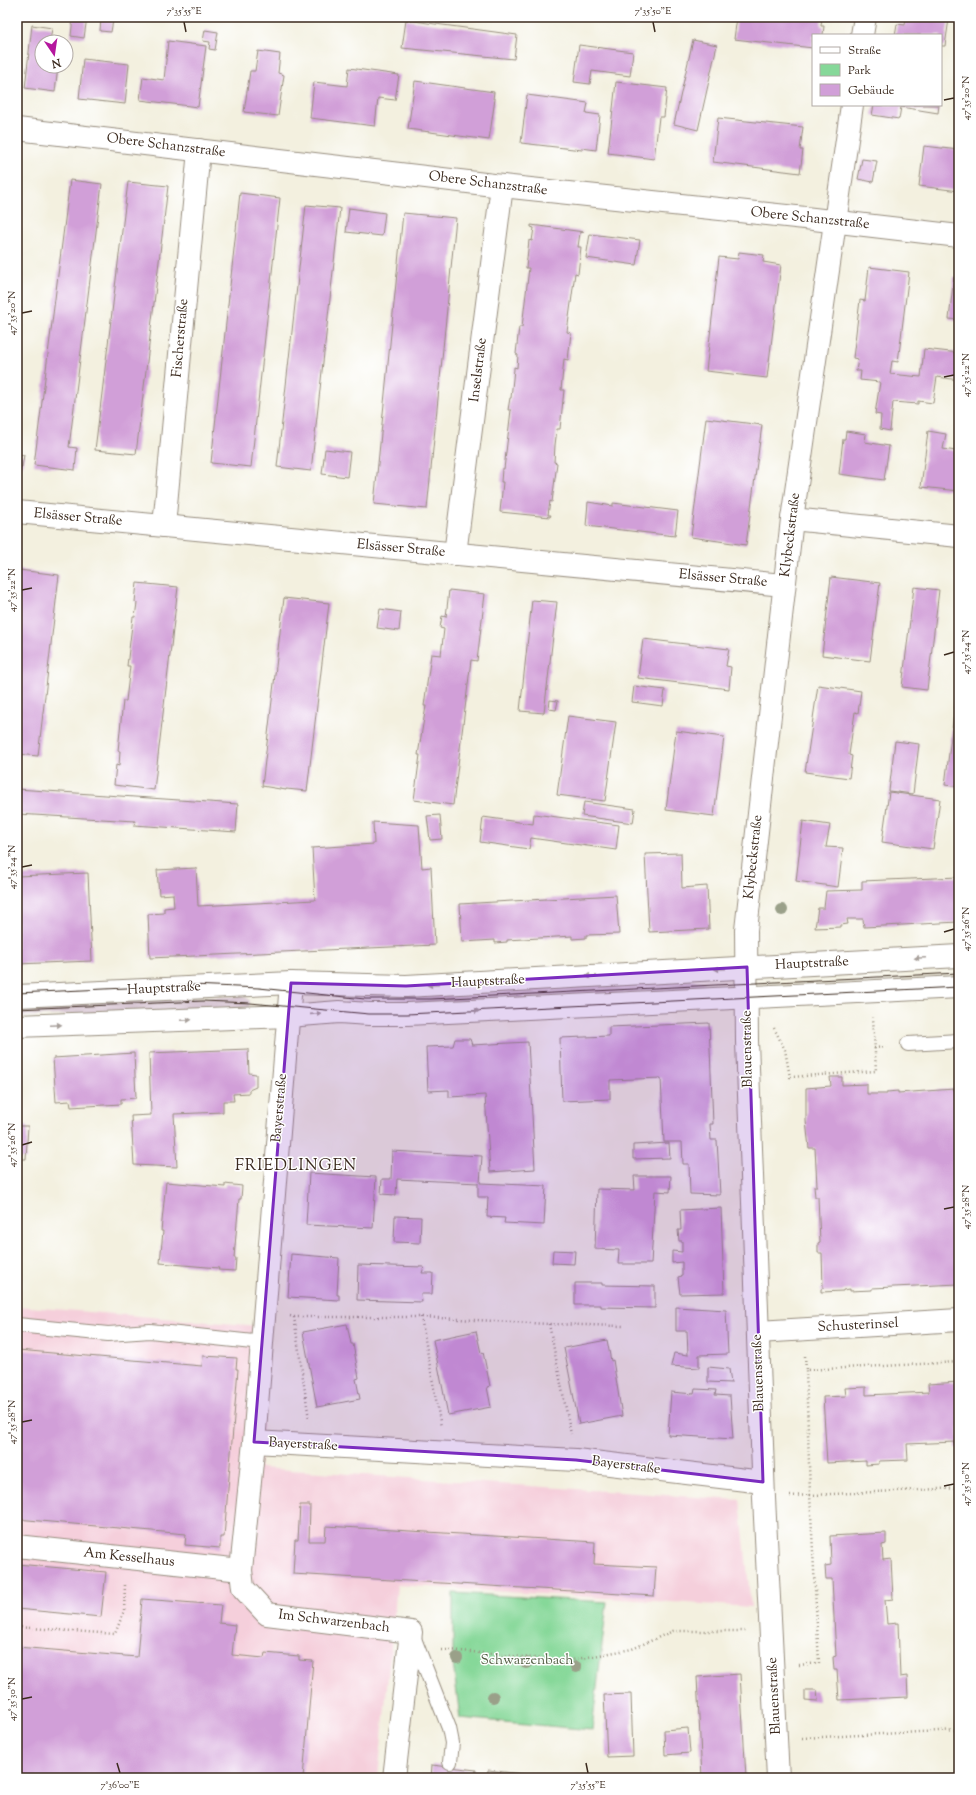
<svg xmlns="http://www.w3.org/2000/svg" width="976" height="1795" font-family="'Sorts Mill Goudy',serif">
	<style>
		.built { fill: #f5cfdb }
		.industrial { fill: #d1bdcc }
		.green { fill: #86d899; stroke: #60815c }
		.building { fill: #d19fd8 }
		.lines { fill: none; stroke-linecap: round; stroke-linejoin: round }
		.service-casing { stroke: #978d7e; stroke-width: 16 }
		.minor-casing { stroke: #978d7e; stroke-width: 24 }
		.secondary-casing { stroke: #978d7e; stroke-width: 24 }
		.path { stroke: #978d7e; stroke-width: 2.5; stroke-dasharray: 1 3; stroke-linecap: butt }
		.service { stroke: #fff; stroke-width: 14 }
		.minor { stroke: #fff; stroke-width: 22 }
		.secondary { stroke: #fff; stroke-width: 22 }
		.tram { stroke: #3b2a1e; stroke-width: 1 }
		.tree { fill: #9aa089 }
		.oneway { fill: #a79f9a }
		.marked { fill: #7b2cbf; fill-opacity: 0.2; stroke: #7b2cbf; stroke-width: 3; stroke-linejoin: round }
		.ticks { fill: none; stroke: #3b2a1e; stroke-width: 1.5 }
		.labels { text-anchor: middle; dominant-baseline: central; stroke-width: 3; stroke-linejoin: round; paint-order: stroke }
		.street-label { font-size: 14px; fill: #3b2a1e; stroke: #fff }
		.park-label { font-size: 14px; fill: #525e43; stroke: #fff }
		.quarter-label { font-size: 16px; letter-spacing: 1px; fill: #3b2a1e; stroke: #fff }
		.neatline { fill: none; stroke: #3b2a1e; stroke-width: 1.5 }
		.ticks-label { font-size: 10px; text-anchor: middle; fill: #3b2a1e }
	</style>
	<rect width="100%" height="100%" fill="#fff"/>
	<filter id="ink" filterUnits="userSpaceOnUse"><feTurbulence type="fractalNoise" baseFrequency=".025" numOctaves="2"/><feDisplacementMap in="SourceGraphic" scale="8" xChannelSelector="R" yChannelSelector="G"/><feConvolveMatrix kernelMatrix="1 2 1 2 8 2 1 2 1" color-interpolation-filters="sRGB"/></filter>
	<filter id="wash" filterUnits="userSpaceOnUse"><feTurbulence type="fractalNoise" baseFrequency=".012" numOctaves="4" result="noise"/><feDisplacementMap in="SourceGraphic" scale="16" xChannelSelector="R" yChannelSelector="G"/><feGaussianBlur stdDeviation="0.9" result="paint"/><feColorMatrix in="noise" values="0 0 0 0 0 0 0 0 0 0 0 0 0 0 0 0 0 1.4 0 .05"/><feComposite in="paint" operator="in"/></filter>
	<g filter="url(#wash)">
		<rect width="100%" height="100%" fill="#f3f0df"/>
		<polygon class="built" points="17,1306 269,1327 260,1468 740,1500 751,1607 397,1585 378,1778 17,1778"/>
		<g class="industrial">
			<polygon points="691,980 703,982 708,986 709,989 346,1007 347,990"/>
			<polygon points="245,996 250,1001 249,1008 17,1017 17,1003"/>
		</g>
		<polygon class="green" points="453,1593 607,1602 592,1730 460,1718 453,1663"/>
		<g id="blocks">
			<g class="building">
				<polygon points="73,17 87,17 84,38 71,36"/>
				<polygon points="113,17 133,17 132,21"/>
				<polygon points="737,17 822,17 821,26 824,26 823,35 813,35 813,48 734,39"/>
				<polygon points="906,17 959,17 959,20 949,19 945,46 941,46 941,35 895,35 897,24 905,25"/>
				<polygon points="101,18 113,20 111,32 100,31"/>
				<polygon points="406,20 517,35 514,59 402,48"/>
				<polygon points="32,25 52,28 50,42 42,42 42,66 58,66 55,92 25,88"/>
				<polygon points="205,30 218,32 215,50 209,49 210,42 203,41"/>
				<polygon points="693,40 717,45 698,130 674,124"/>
				<polygon points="168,41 206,46 198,107 140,100 143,77 164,80"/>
				<polygon points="579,45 633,52 630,76 592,71 590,84 574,82"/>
				<polygon points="258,51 280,54 278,73 284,75 278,116 244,112 250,71 255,71"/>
				<polygon points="83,59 129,64 125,104 79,99"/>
				<polygon points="349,68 399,75 395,100 378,98 375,126 310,118 314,82 347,86"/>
				<polygon points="415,81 494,92 493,99 495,99 489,140 408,129"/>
				<polygon points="616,82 667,88 664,117 659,117 654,159 608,153"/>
				<polygon points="527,95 588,103 586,113 600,115 596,150 582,148 582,150 521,143"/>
				<polygon points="874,105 939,105 938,113 901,107 899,119 872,115"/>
				<polygon points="718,118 803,127 800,150 803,150 800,173 713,162"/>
				<polygon points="924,146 959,150 959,191 919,186"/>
				<polygon points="862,159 877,161 873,182 858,179"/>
				<polygon points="70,180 102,184 69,447 77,448 75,470 34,465"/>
				<polygon points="128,182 168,186 136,454 95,450"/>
				<polygon points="240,193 280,198 251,467 211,463"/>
				<polygon points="306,205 340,208 311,471 277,467"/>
				<polygon points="349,208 385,213 382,236 346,232"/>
				<polygon points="403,213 456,218 427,509 374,504"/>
				<polygon points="531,225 584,232 580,233 578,247 581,247 578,274 575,273 571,303 567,332 571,333 568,360 564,359 561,390 564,390 560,429 557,429 555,445 554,462 557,463 552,502 550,501 548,515 551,515 550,517 500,512 503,482 501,482 502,469 504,469 511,410 508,410 510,398 511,398 514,369 514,367 517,368 518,355 516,354 519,327 522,327 529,268 526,268 529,240 532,241 534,228 531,227"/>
				<polygon points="590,234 640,240 636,265 586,258"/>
				<polygon points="739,252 764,255 763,262 781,265 767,378 706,371 719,257 738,259"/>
				<polygon points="869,267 909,272 898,362 892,361 890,374 921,377 924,349 959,353 959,380 937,377 933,403 918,401 918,404 893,402 890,431 880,429 881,415 875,414 880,382 860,380 861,371 856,371 858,359 853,358 860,300 865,301"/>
				<polygon points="954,277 959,277 959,320 949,319"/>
				<polygon points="706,418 762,425 746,545 691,537"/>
				<polygon points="846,431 866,434 865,442 889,446 884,480 839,474 843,439 845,439"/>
				<polygon points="928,431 946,434 943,449 956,451 959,438 959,491 921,487"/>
				<polygon points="325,449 350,452 347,477 322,474"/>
				<polygon points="17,454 24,455 22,467 17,466"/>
				<polygon points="588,502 613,506 613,503 678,511 675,536 586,526"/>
				<polygon points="19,570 59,575 38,756 17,754 17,588"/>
				<polygon points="831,577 880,583 870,661 822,655"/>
				<polygon points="137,583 178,587 154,790 114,785 116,765 119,766 120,751 118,751 123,701 126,701 130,666 127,666 133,617 135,617 137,603 135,602"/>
				<polygon points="914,587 939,590 927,690 902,687"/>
				<polygon points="449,590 485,594 477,661 471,660 453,805 414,800 420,755 418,755 426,706 424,706 431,654 441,655 444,629 440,628 442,616 446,617"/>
				<polygon points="284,598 329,603 307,791 286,789 286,790 262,786"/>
				<polygon points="532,600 557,602 544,713 520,711"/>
				<polygon points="380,609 401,612 399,631 377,628"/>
				<polygon points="643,639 729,649 726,666 731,667 729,689 638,678"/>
				<polygon points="958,681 959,681 959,787 945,785"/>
				<polygon points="818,685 861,691 858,713 855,712 849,755 852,756 849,778 805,772"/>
				<polygon points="634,686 665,690 663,706 632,702"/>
				<polygon points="550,700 558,701 556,710 549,709"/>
				<polygon points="568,716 616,722 605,801 557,795"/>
				<polygon points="676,731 724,737 714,816 666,810"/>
				<polygon points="895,741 919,744 913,794 889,791"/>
				<polygon points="17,789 238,804 236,832 134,825 135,821 17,814"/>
				<polygon points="889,792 940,799 933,849 882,842"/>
				<polygon points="584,802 635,809 633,823 582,816"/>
				<polygon points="534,814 619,825 616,850 531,838 529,849 480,842 483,817 533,824"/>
				<polygon points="440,815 442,839 430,840 427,816"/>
				<polygon points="803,821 830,825 826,847 843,848 838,887 796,881"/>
				<polygon points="373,822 419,825 422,868 431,867 435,945 150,958 148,914 164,913 164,908 174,907 173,894 159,895 157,870 196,868 198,906 315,900 312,848 374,844"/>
				<polygon points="681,853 682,888 707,886 709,929 649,932 645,854"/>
				<polygon points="88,873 92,961 17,964 17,876"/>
				<polygon points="959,877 959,922 864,927 863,919 847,919 848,924 841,925 841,927 815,928 818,908 824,908 826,891 862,890 862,881"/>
				<polygon points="616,895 619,934 586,935 586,938 572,939 572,936 507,940 507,942 495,943 495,940 462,942 460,904"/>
				<polygon points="709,1023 713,1124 710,1124 711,1140 717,1140 720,1195 690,1194 689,1164 683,1164 682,1142 664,1142 661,1078 610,1080 610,1099 562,1101 560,1038 609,1036 609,1027"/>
				<polygon points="455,1039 470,1039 472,1045 528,1042 535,1169 490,1172 485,1095 449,1097 449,1090 428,1091 426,1047 453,1046"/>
				<polygon points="248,1049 249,1073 256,1074 256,1087 249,1090 249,1093 233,1094 234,1101 223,1101 223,1112 174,1114 177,1167 134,1165 131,1116 151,1115 149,1053"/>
				<polygon points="134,1053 136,1098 121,1099 121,1104 71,1107 70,1101 56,1102 53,1058"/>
				<polygon points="830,1077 842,1077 842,1085 867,1084 867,1094 887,1094 887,1092 898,1091 898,1093 954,1089 954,1090 959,1090 959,1284 872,1288 872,1290 850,1291 850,1289 843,1290 843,1291 821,1292 821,1289 823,1288 822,1253 818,1253 818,1243 820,1242 818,1197 815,1197 814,1186 817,1186 815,1148 809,1148 806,1121 806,1088 831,1086"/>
				<polygon points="18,1095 19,1118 17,1118 17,1096"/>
				<polygon points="17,1126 28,1126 26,1159 17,1159"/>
				<polygon points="669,1143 670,1158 633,1159 633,1145"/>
				<polygon points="392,1151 482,1156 480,1183 546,1186 544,1225 504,1223 505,1218 487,1217 488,1197 478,1197 478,1183 397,1179 396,1195 381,1194 382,1179 391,1179"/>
				<polygon points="309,1173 376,1177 373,1228 306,1225"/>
				<polygon points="634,1176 671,1176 670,1192 655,1191 651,1264 618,1264 619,1250 595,1249 597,1189 635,1190"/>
				<polygon points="166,1182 225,1187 225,1184 242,1186 241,1199 239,1199 234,1258 236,1258 235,1271 218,1270 219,1268 160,1263 163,1231 161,1231"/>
				<polygon points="721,1208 724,1293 680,1294 678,1277 682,1276 682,1262 672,1263 672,1251 682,1252 682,1241 679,1241 678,1230 681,1230 680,1210"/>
				<polygon points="395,1216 421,1217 420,1243 394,1242"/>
				<polygon points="553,1250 575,1251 574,1264 552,1263"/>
				<polygon points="291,1254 339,1258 337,1295 339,1295 339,1300 288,1297"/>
				<polygon points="358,1265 424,1267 422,1273 433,1273 432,1294 421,1294 422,1302 357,1300"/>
				<polygon points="575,1283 602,1283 602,1285 655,1286 655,1308 601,1307 601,1305 575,1305"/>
				<polygon points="676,1307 726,1310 728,1354 699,1355 699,1368 671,1366 674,1353 688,1355 687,1331 676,1331"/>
				<polygon points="347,1324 351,1344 353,1344 359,1378 356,1379 360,1399 317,1407 303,1332"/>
				<polygon points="476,1331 481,1353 483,1352 490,1386 487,1387 491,1407 448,1415 433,1340"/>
				<polygon points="607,1340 611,1361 613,1360 622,1416 579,1424 564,1348"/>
				<polygon points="18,1350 202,1366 203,1356 237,1358 236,1369 238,1369 224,1537 220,1537 220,1548 185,1545 186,1534 17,1519"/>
				<polygon points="708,1367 729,1369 731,1383 708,1382"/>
				<polygon points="959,1382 959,1448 955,1448 955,1442 907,1444 908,1460 879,1461 879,1464 866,1465 866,1461 827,1463 823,1397 846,1396 845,1388 866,1387 866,1395 929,1392 928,1384"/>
				<polygon points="695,1389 716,1390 715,1395 730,1396 733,1439 668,1435 671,1392 694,1394"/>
				<polygon points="300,1505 310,1505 309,1541 325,1541 326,1526 595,1542 594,1564 656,1567 654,1596 293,1574 295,1540 298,1540"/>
				<polygon points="886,1533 886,1544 882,1545 883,1560 891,1559 893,1599 885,1600 887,1624 898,1623 900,1677 907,1676 908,1697 839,1700 837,1670 834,1670 833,1657 836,1656 832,1579 826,1579 825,1566 831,1565 830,1536"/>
				<polygon points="17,1564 106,1572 101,1617 17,1609"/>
				<polygon points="142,1599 221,1605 219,1623 235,1625 232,1655 264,1658 265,1653 299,1656 299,1660 313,1661 303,1778 17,1778 17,1647 137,1657"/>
				<polygon points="740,1674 746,1778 702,1778 697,1677"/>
				<polygon points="805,1690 817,1690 818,1701 805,1700"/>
				<polygon points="631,1694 633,1756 607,1757 604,1695"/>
				<polygon points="688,1728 690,1753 665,1755 664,1730"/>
				<polygon points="432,1765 476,1770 475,1778 431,1778"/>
				<polygon points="488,1770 548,1777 548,1778 487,1778"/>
			</g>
		</g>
	</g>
	<g filter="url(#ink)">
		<use href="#blocks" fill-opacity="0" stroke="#978d7e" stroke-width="1"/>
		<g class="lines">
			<g class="service-casing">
				<g id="service">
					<polyline points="908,1044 959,1041"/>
					<polyline points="17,1325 108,1334 150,1331 262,1343"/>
					<polyline points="413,1636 449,1728 452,1743 450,1762"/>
				</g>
			</g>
			<g class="minor-casing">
				<g id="minor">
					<polyline points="862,35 865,17"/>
					<polyline points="17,129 502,186 805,218 959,236"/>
					<polyline points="17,512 784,585"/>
					<polyline points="792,519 959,536"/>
					<polyline points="164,526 199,150"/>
					<polyline points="455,554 502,186"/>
					<polyline points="291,983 254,1442 241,1570 243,1588 267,1614 411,1632 394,1778"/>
					<polyline points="758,1332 959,1320"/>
					<polyline points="254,1442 576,1460 763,1482"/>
					<polyline points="17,1546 241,1570"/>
					<polyline points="778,1778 764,1498 747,1041 746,930 792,519 852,105"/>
				</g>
			</g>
			<g class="secondary-casing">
				<g id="secondary">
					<polyline points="17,996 291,983 406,986 959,956"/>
					<polyline points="17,1026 288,1016 339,1012 369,1014 407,1014 959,987"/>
				</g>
			</g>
			<g class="path">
				<polyline points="774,1028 785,1050 790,1077 876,1071 873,1017"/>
				<polyline points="874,1048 886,1047"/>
				<polyline points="290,1316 294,1317 421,1317 549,1324 623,1326"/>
				<polyline points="294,1317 309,1419"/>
				<polyline points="421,1317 441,1427"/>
				<polyline points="549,1324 571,1434"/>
				<polyline points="805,1356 806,1370 959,1362"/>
				<polyline points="790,1496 959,1488"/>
				<polyline points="17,1627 115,1634 124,1611 125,1584"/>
				<polyline points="442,1650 450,1650 566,1661 632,1649 673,1631 745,1631"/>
				<polyline points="799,1665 819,1663 810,1495 806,1370"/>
				<polyline points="802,1738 959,1730"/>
			</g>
			<use href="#service" class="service"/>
			<use href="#minor" class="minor"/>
			<use href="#secondary" class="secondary"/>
			<g class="tram">
				<polyline points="17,993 192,985 259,988 365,999 431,999 959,973"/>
				<polyline points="17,1009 203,1001 250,1003 369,1014 407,1014 959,987"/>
			</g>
		</g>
		<g class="tree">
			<circle cx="782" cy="910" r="6"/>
			<circle cx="457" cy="1658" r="6"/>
			<circle cx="526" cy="1663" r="6"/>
			<circle cx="576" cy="1667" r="6"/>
			<circle cx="493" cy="1697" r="6"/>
		</g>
		<defs><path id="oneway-solid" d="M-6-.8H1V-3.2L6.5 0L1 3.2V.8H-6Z"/></defs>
		<g class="oneway">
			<use href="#oneway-solid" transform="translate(920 958) rotate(177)"/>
			<use href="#oneway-solid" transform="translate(720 969) rotate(177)"/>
			<use href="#oneway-solid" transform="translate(591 976) rotate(177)"/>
			<use href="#oneway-solid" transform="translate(433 985) rotate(177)"/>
			<use href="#oneway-solid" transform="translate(474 1011) rotate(-3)"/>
			<use href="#oneway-solid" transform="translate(316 1014) rotate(-4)"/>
			<use href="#oneway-solid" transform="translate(186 1020) rotate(-2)"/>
			<use href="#oneway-solid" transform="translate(56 1025) rotate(-2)"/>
		</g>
	</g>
	<path class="marked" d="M747 967 763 1482 576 1460 254 1442 291 983 406 986Z"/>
	<path class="ticks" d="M184 22 186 32M653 22 655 32M944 100 954 98M22 313 32 311M944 377 954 375M22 590 32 588M944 655 954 652M22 867 32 865M944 932 954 929M22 1145 32 1142M944 1209 954 1207M22 1422 32 1420M944 1486 954 1484M22 1699 32 1697M117 1763 120 1773M586 1763 588 1773"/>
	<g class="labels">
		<g class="street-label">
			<text transform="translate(166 146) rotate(7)">Obere Schanzstraße</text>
			<text transform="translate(488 184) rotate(7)">Obere Schanzstraße</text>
			<text transform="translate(810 219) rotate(6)">Obere Schanzstraße</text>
			<text transform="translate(181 338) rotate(-85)">Fischerstraße</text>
			<text transform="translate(479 370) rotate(-83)">Inselstraße</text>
			<text transform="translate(78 518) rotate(5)">Elsässer Straße</text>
			<text transform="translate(791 535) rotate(-83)">Klybeckstraße</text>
			<text transform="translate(401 549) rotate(5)">Elsässer Straße</text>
			<text transform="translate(723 579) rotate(5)">Elsässer Straße</text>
			<text transform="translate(754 857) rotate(-84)">Klybeckstraße</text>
			<text transform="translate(812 964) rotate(-3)">Hauptstraße</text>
			<text transform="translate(488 982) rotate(-3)">Hauptstraße</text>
			<text transform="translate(164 989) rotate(-3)">Hauptstraße</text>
			<text transform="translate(748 1049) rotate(-91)">Blauenstraße</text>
			<text transform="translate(280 1108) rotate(-85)">Bayerstraße</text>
			<text transform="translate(858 1326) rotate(-3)">Schusterinsel</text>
			<text transform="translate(759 1373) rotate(-92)">Blauenstraße</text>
			<text transform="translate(303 1445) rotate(3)">Bayerstraße</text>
			<text transform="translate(626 1466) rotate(7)">Bayerstraße</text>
			<text transform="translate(129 1558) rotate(6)">Am Kesselhaus</text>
			<text transform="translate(334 1622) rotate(7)">Im Schwarzenbach</text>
			<text transform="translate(775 1696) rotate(-93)">Blauenstraße</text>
		</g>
		<g class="park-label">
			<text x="527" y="1661">Schwarzenbach</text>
		</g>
		<g class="quarter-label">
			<text x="296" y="1166">FRIEDLINGEN</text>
		</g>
	</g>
	<rect width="976" height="1795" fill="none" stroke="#fff" stroke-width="44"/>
	<rect x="812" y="34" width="130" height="72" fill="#ffffff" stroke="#b1aaa5"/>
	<rect x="820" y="47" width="20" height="6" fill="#ffffff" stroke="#b1aaa5"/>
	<text x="848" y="54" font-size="12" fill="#3b2a1e">Straße</text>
	<rect x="820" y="64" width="20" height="12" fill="#86d899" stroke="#b1aaa5"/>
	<text x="848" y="74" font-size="12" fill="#3b2a1e">Park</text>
	<rect x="820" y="84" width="20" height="12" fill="#d19fd8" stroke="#b1aaa5"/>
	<text x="848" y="94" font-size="12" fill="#3b2a1e">Gebäude</text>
	<g transform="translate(54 54) rotate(167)"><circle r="19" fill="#ffffff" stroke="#b1aaa5"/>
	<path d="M0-3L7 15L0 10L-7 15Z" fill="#b5179e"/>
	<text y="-6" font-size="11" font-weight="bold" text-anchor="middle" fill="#3b2a1e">N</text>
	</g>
	<rect x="22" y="22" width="932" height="1751" class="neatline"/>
	<g class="ticks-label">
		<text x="184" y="14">7°35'55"E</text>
		<text x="653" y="14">7°35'50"E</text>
		<text transform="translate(965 98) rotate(-90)" y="4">47°35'20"N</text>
		<text transform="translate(11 313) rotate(-90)" y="4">47°35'20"N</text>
		<text transform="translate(965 375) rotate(-90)" y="4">47°35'22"N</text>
		<text transform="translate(11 590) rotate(-90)" y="4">47°35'22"N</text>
		<text transform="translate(965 652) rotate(-90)" y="4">47°35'24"N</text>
		<text transform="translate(11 867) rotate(-90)" y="4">47°35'24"N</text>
		<text transform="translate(965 929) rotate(-90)" y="4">47°35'26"N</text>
		<text transform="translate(11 1145) rotate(-90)" y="4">47°35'26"N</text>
		<text transform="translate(965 1207) rotate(-90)" y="4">47°35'28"N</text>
		<text transform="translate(11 1422) rotate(-90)" y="4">47°35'28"N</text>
		<text transform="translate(965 1484) rotate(-90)" y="4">47°35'30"N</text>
		<text transform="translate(11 1699) rotate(-90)" y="4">47°35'30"N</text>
		<text x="120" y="1788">7°36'00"E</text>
		<text x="588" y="1788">7°35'55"E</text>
	</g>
</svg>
